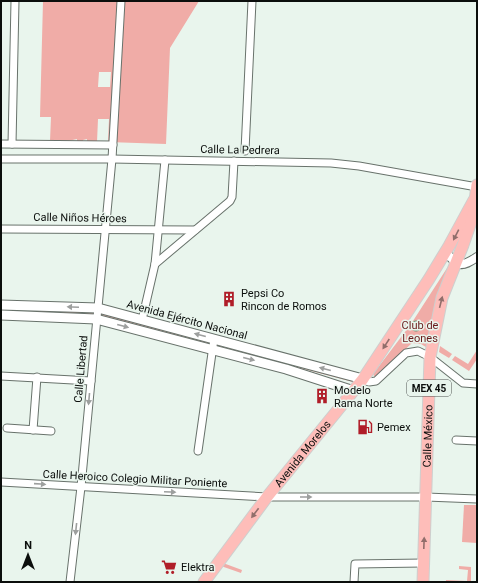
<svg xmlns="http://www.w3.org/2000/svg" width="478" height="583" font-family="Roboto,sans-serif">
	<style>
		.green { fill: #f0aca7; fill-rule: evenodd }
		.water { fill: #85bf98; stroke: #608a6e }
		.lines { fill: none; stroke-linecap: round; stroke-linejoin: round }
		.minor-casing { stroke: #68726b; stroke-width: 9 }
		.tertiary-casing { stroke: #68726b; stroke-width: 10 }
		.secondary-casing { stroke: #68726b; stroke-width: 11 }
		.primary-casing { stroke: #cecfce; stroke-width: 13 }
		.minor { stroke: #fff; stroke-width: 7 }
		.tertiary { stroke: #fff; stroke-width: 8 }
		.secondary { stroke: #fff; stroke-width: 9 }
		.primary { stroke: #febdb9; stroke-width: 11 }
		.oneway { fill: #916e6b }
		.oneway2 { fill: #9d9f9e }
		.labels { text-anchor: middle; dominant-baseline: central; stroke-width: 3; stroke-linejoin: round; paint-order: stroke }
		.shield { fill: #e9f5ed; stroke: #4e5350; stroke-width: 1 }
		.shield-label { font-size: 10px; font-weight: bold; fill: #0b0e0c }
		.street-label { font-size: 11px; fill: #0b0e0c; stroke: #e9f5ed }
		.poi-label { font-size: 11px; fill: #0b0e0c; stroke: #e9f5ed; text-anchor: start }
		.park-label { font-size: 11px; fill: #6a1b1c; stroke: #e9f5ed }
	</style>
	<rect width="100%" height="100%" fill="#e9f5ed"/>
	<g class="green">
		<path d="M43 1H199L170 48 166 144 108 142 109 119H98L97 142 87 141V139L83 140V141H77V139L68 141H50L51 117H40ZM99 72H111L110 87H98Z"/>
		<polygon points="449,265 429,349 421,344 412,343 377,376 374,376 373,374 411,324"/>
		<polygon points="1,307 98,309 357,377 353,382 97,314 1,312"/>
		<polygon points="440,346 452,354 449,358 439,352"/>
		<polygon points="477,350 477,359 469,371 452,360 455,356 468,364"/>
		<polygon points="464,505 477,505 477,543 462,542"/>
		<polygon points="223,563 242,570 241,573 221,566"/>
		<polygon points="459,566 471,567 471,582 446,582 446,580 467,581 468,570 459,569"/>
	</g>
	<circle class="water" cx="416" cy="326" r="5"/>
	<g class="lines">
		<g class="minor-casing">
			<g id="minor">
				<polyline points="1,144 113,145"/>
				<polyline points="12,144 15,1"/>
				<polyline points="245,151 252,1"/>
				<polyline points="1,159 112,159 331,163 359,166 477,187"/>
				<polyline points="1,229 195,230"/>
				<polyline points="155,264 230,201 232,197 234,161"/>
				<polyline points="142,320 155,264 165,160"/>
				<polyline points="1,376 91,381"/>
				<polyline points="363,379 369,382 376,381 406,353 418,351 430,357 463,383 477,384"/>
				<polyline points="7,428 51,431"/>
				<polyline points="33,430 37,377"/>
				<polyline points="456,440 477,441"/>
				<polyline points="198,451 214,339"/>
				<polyline points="1,482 267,497 426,497 477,499"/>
				<polyline points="70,582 81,487 112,159 121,1"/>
				<polyline points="354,582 355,564 423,563"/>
			</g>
		</g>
		<g class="tertiary-casing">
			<path id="tertiary" d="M446 253C459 266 461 268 477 257"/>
		</g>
		<g class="secondary-casing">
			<g id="secondary">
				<polyline points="1,305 98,308 363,379"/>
				<polyline points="1,315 96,319 286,369 354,391"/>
			</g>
		</g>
		<g class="primary-casing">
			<g id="primary">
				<path id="s1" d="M204 582 267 497 363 379 429 279 449 246 474 200"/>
				<path id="s2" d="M423 582 430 357 442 298 463 245 473 216 477 185"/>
			</g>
		</g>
		<use href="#minor" class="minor"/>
		<use href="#tertiary" class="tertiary"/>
		<use href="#secondary" class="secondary"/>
		<use href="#primary" class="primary"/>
	</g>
	<defs><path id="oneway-solid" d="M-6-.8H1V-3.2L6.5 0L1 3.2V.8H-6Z"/></defs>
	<g class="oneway">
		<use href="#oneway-solid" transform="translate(456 235) rotate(117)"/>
		<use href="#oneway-solid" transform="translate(441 302) rotate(-76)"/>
		<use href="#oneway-solid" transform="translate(386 344) rotate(123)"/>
		<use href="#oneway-solid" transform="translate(255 513) rotate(127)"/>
		<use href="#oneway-solid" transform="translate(424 543) rotate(-88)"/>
	</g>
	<g class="oneway2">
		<use href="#oneway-solid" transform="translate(73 307) rotate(-178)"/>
		<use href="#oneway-solid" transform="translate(123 326) rotate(15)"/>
		<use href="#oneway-solid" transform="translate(200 335) rotate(-165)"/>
		<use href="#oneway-solid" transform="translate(249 359) rotate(14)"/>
		<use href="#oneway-solid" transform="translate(325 369) rotate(-165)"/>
		<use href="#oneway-solid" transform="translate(89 399) rotate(95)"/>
		<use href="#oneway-solid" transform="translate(40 484) rotate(4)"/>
		<use href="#oneway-solid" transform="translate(170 492) rotate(3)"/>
		<use href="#oneway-solid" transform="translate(306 497)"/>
		<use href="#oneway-solid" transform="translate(76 529) rotate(96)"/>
	</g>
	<defs>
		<g id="building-bare" transform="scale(1.2)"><path d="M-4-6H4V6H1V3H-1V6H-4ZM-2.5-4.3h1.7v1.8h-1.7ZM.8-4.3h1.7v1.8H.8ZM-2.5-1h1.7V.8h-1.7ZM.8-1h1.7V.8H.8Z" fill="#b01d28" stroke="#e9f5ed" stroke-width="2.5" paint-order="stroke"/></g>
		<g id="fuel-bare" transform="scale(1.2)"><path d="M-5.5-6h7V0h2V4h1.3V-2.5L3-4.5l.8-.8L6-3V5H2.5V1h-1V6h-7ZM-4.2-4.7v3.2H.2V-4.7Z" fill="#b01d28" stroke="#e9f5ed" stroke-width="2.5" paint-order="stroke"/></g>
		<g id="supermarket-bare" transform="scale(1.2)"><path d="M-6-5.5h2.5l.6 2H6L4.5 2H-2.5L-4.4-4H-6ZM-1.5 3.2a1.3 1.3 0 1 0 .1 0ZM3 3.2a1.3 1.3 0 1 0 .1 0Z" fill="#b01d28" stroke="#e9f5ed" stroke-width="2.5" paint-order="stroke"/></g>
	</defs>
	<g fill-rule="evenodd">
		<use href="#building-bare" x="229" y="299"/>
		<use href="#building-bare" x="322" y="396"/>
		<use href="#fuel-bare" x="365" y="427"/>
		<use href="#supermarket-bare" x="169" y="567"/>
	</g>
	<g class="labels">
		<rect class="shield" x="407" y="380" width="44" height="16" rx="3"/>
		<g class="shield-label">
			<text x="429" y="388">MEX 45</text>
		</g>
		<g class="street-label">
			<text transform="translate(240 150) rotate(1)">Calle La Pedrera</text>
			<text transform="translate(80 218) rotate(1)">Calle Niños Héroes</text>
			<text transform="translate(187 320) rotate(15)">Avenida Ejército Nacional</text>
			<text transform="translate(81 369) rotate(-85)">Calle Libertad</text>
			<text stroke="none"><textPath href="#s2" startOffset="146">Calle México</textPath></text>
			<text stroke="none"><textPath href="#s1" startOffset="162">Avenida Morelos</textPath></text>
			<text transform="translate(135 479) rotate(3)">Calle Heroico Colegio Militar Poniente</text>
		</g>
		<g class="poi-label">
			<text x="241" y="293">Pepsi Co<tspan x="241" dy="13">Rincon de Romos</tspan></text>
			<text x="334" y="390">Modelo<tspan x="334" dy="13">Rama Norte</tspan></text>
			<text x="377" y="427">Pemex</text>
			<text x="181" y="567">Elektra</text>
		</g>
		<g class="park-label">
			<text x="420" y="325">Club de<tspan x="420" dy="13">Leones</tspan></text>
		</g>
	</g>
	<rect width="478" height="583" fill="none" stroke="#0b0e0c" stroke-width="4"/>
	<g transform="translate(28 555)" stroke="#e9f5ed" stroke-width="3" paint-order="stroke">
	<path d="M0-3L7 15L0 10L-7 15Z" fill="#0b0e0c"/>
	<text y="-6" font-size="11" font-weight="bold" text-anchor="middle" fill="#0b0e0c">N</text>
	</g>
</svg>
